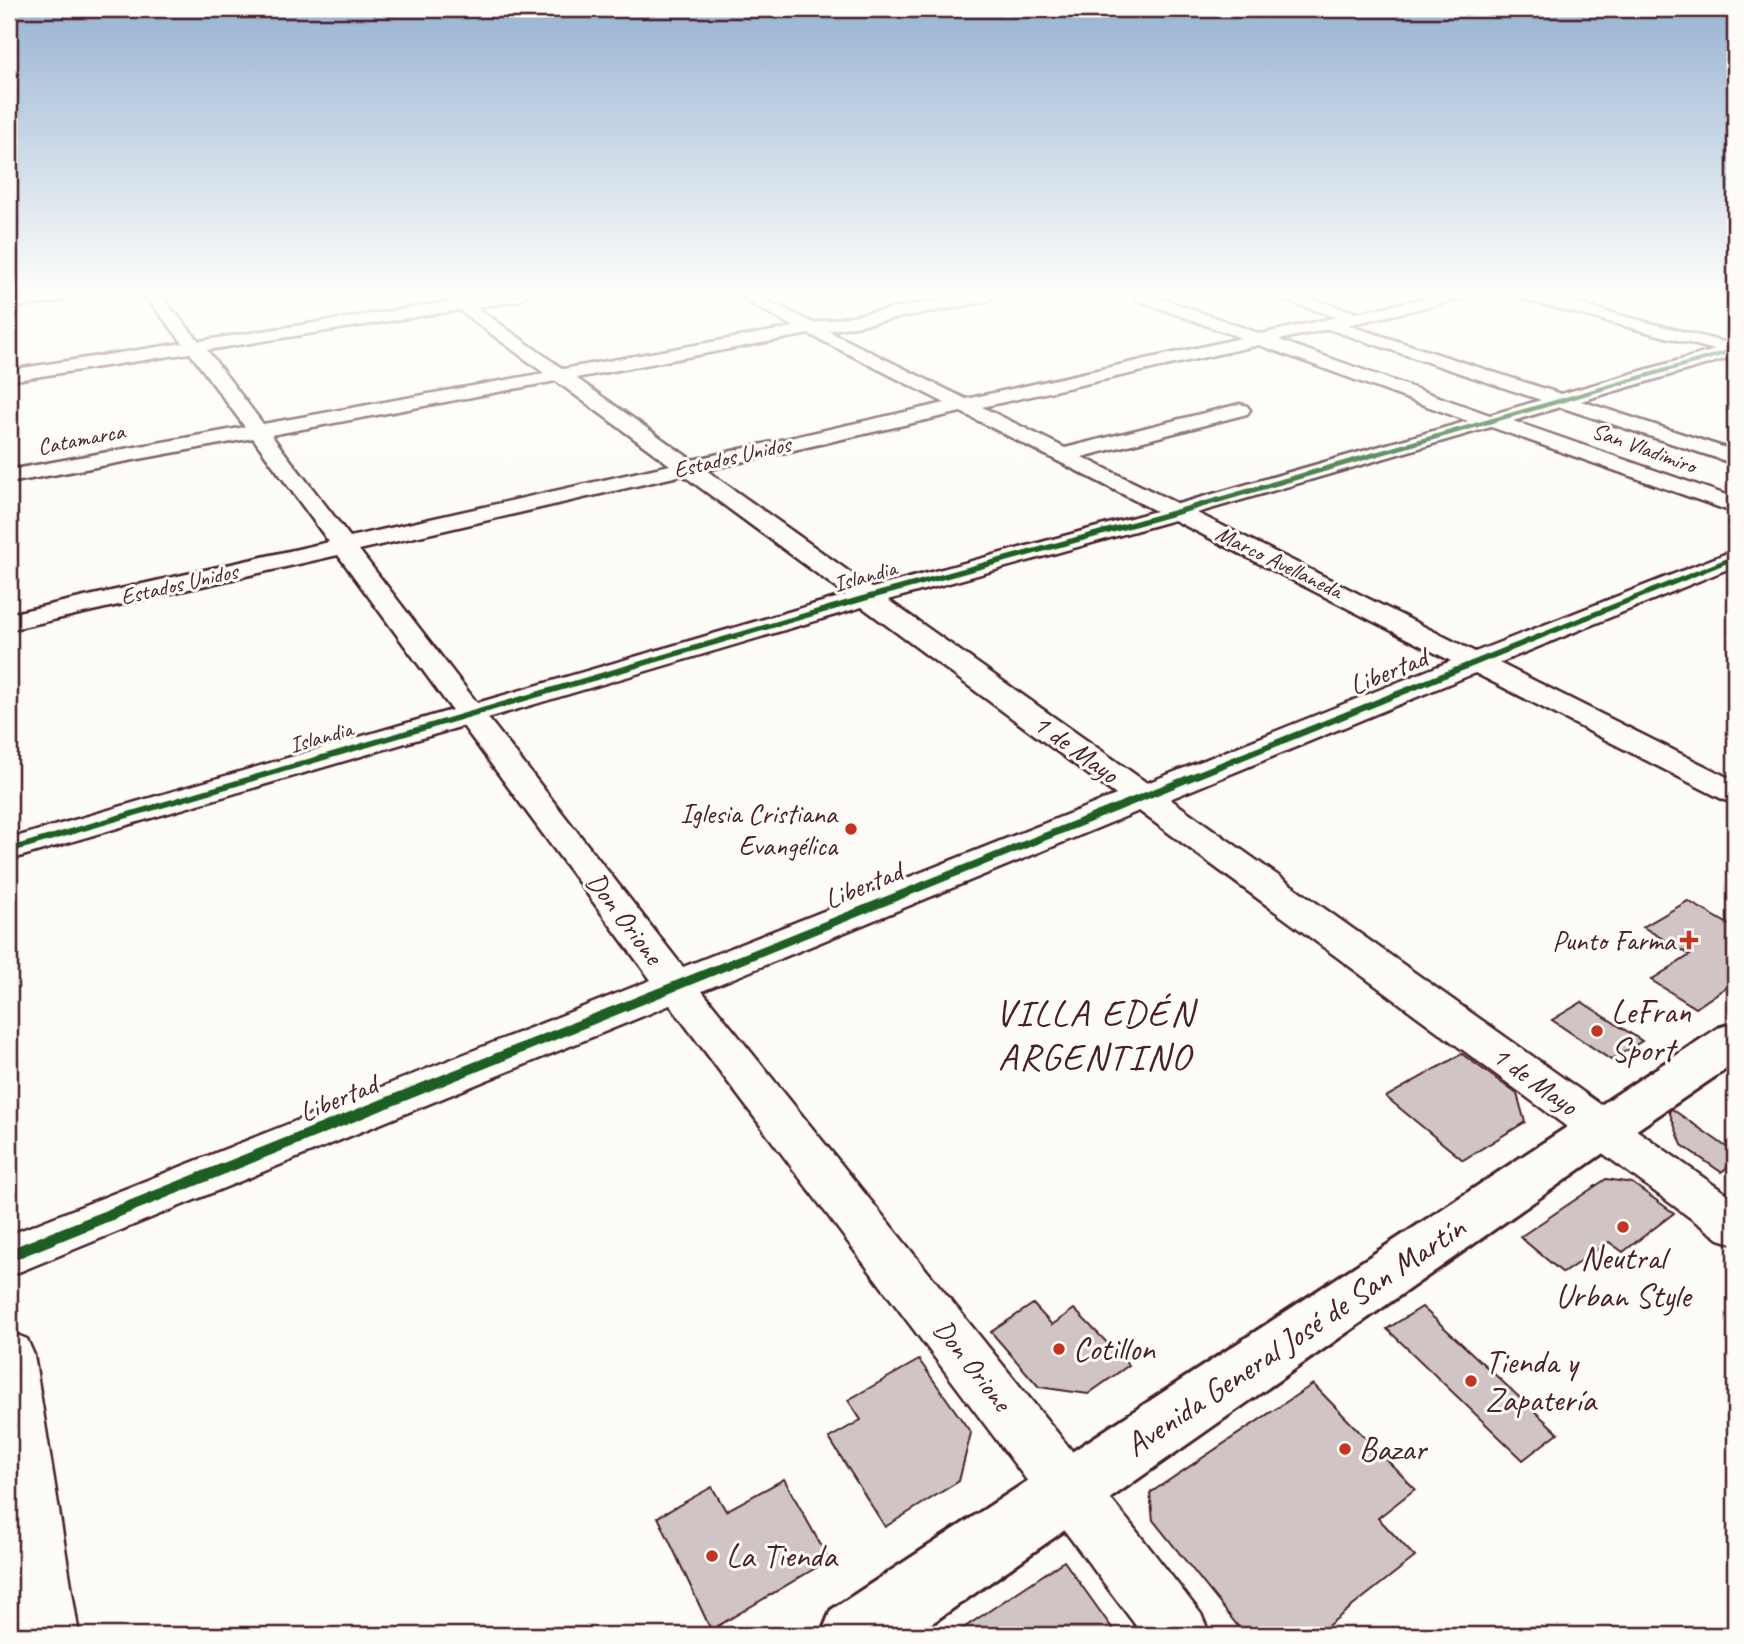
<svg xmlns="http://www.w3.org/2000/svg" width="1744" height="1644" font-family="Caveat,sans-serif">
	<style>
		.building { fill: #d0c5c4; stroke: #4a1f2b; stroke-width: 2 }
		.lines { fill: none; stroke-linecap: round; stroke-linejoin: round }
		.minor-casing { stroke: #4a1f2b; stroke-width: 5 }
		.major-casing { stroke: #4a1f2b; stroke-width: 6 }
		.minor { fill: #fdfcf7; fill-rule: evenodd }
		.major { fill: #fdfcf7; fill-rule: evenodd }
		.cycleway-casing { stroke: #fdfcf7; stroke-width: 5 }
		.cycleway { fill: #1b5e20; fill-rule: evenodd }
		.poi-dot { fill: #c8321e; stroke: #fdfcf7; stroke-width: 2.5 }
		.labels { text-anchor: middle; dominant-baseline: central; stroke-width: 6; stroke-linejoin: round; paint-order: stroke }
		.far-street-label { font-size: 23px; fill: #4a1f2b; stroke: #fdfcf7 }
		.street-label { font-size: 28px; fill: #4a1f2b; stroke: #fdfcf7 }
		.poi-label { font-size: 28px; fill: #4a1f2b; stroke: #fdfcf7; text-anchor: end }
		.near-poi-label { font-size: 33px; fill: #4a1f2b; stroke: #fdfcf7; text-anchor: start }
		.near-street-label { font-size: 33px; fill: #4a1f2b; stroke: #fdfcf7 }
		.near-quarter-label { font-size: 38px; letter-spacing: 2px; fill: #4a1f2b; stroke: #fdfcf7 }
	</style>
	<rect width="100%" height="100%" fill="#fdfcf7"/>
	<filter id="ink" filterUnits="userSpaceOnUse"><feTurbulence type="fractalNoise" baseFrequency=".0143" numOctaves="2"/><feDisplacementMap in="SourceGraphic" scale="14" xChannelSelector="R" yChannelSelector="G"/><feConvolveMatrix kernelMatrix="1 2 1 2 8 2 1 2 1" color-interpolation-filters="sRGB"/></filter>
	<g filter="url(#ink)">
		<g class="building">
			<polygon points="1688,901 1735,928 1735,981 1696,1008 1651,980 1690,955 1643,927"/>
			<polygon points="1582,1002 1642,1041 1611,1060 1552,1020"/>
			<polygon points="1462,1054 1517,1094 1525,1122 1463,1160 1386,1097"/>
			<polygon points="1672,1109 1735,1153 1735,1162 1721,1172 1682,1145 1669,1111"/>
			<polygon points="1606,1179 1632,1183 1674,1213 1623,1252 1609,1242 1563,1273 1520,1237"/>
			<polygon points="1033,1304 1052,1325 1074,1309 1129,1365 1088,1394 1039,1387 991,1332"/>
			<polygon points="1422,1307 1558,1433 1523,1460 1387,1329"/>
			<polygon points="919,1360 971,1433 959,1481 885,1527 829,1438 861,1420 848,1400"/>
			<polygon points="1313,1384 1415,1489 1378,1518 1415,1557 1316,1635 1245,1635 1153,1520 1150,1493"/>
			<polygon points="784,1479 829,1560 711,1630 658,1517 712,1487 726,1511"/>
			<polygon points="1064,1561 1117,1635 953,1635"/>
		</g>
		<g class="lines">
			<g class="minor-casing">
				<g id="minor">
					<polygon points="26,296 69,296 61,301 9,308 9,298"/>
					<path d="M145 296H161L199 341 448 302 442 296H460L465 299 488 296H526L518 301 476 307 563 369 794 327 738 296H758L813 323 962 296H996L988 301 828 331 966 399 1241 338 1134 299 1132 296H1155L1261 334 1337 317 1280 299 1278 296H1302L1357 313 1435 296H1464L1462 299 1348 325 1561 394 1715 350 1522 299 1520 296H1546L1735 345V356L1581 401 1735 451V464L1560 407 1513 421 1735 498V513L1491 427 1197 513 1475 652 1735 550V566L1499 663 1735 781V803L1724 800 1475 673 1170 799 1735 1200V1244L1719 1239 1139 811 702 991 1138 1533 1201 1614 1210 1635H1143L670 1005 9 1276V1235L651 980 463 726 9 860V839L452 710 338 555 9 630V614L329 542 253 438 9 483V470L245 427 190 353 9 381V370L183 343ZM459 310 544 373 263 424 207 350ZM1328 329 1541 400 1490 415 1279 340ZM809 334 945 403 692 460 576 378ZM1259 345 1468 421 1178 504 1082 457 1247 414 1250 410 1247 406 1240 404 1065 448 982 407ZM556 381 670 465 350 537 271 435ZM961 412 1156 511 872 588 706 470ZM683 475 846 595 477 703 359 550ZM1174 520 1451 661 1147 783 888 600ZM862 607 1116 795 683 967 488 718Z"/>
					<polygon points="9,1332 27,1339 34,1355 79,1635 19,1635 9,1554"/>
				</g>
			</g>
			<g class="major-casing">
				<polygon id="major" points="1735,1023 1735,1063 1619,1142 915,1635 821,1635 831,1610 1718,1028"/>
			</g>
			<use href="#minor" class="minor"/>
			<use href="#major" class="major"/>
			<g class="cycleway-casing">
				<g id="cycleway">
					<polygon points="1735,348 1735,352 1180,514 868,600 9,853 9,847 862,596 1174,510"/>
					<polygon points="1735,555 1735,560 9,1262 9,1249"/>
				</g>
			</g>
			<use href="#cycleway" class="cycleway"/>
		</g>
	</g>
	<linearGradient id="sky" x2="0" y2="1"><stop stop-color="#98b3d2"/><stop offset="0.56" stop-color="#fefefb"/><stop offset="1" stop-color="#fefefb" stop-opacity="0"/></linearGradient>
	<rect width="1744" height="526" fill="url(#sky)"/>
	<g class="poi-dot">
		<circle cx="851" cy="829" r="7"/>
		<path d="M1685.5 929.5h7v7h7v7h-7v7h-7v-7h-7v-7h7z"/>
		<circle cx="1597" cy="1031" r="7"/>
		<circle cx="1623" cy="1227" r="7"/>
		<circle cx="1059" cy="1349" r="7"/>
		<circle cx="1471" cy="1381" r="7"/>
		<circle cx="1345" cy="1449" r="7"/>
		<circle cx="712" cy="1556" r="7"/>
	</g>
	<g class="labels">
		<g class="far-street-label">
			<text transform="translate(81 439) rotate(-11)">Catamarca</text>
			<text transform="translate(1644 448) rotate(20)">San Vladimiro</text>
			<text transform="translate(732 457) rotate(-13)">Estados Unidos</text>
			<text transform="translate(1279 562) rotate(26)">Marco Avellaneda</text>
			<text transform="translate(865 576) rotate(-16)">Islandia</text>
			<text transform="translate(179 584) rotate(-13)">Estados Unidos</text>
			<text transform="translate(321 737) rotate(-16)">Islandia</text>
		</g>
		<g class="street-label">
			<text transform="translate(1388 671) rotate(-22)">Libertad</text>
			<text transform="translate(1076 748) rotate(36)">1 de Mayo</text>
			<text transform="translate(863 885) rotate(-22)">Libertad</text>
			<text transform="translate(625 918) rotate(53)">Don Orione</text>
			<text transform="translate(1535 1080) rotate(36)">1 de Mayo</text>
			<text transform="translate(338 1098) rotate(-22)">Libertad</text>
			<text transform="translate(973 1365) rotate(52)">Don Orione</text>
		</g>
		<g class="poi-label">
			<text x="837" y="813">Iglesia Cristiana<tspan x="837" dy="32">Evangélica</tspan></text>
			<text x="1675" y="940">Punto Farma</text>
		</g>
		<g class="near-poi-label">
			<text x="1611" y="1012">LeFran<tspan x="1611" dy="38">Sport</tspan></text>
			<text x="1623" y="1258" text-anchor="middle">Neutral<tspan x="1623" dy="38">Urban Style</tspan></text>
			<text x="1073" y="1349">Cotillon</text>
			<text x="1485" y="1362">Tienda y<tspan x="1485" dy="38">Zapatería</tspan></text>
			<text x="1359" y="1449">Bazar</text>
			<text x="726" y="1556">La Tienda</text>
		</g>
		<g class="near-street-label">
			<text transform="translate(1295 1336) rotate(-34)">Avenida General José de San Martín</text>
		</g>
		<g class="near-quarter-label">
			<text x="1095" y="1012">VILLA EDÉN<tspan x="1095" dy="44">ARGENTINO</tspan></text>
		</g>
	</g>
	<rect width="1744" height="1644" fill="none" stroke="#fdfcf7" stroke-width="35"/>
	<rect x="18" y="18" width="1709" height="1609" fill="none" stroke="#4a1f2b" stroke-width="2.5" filter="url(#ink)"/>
</svg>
